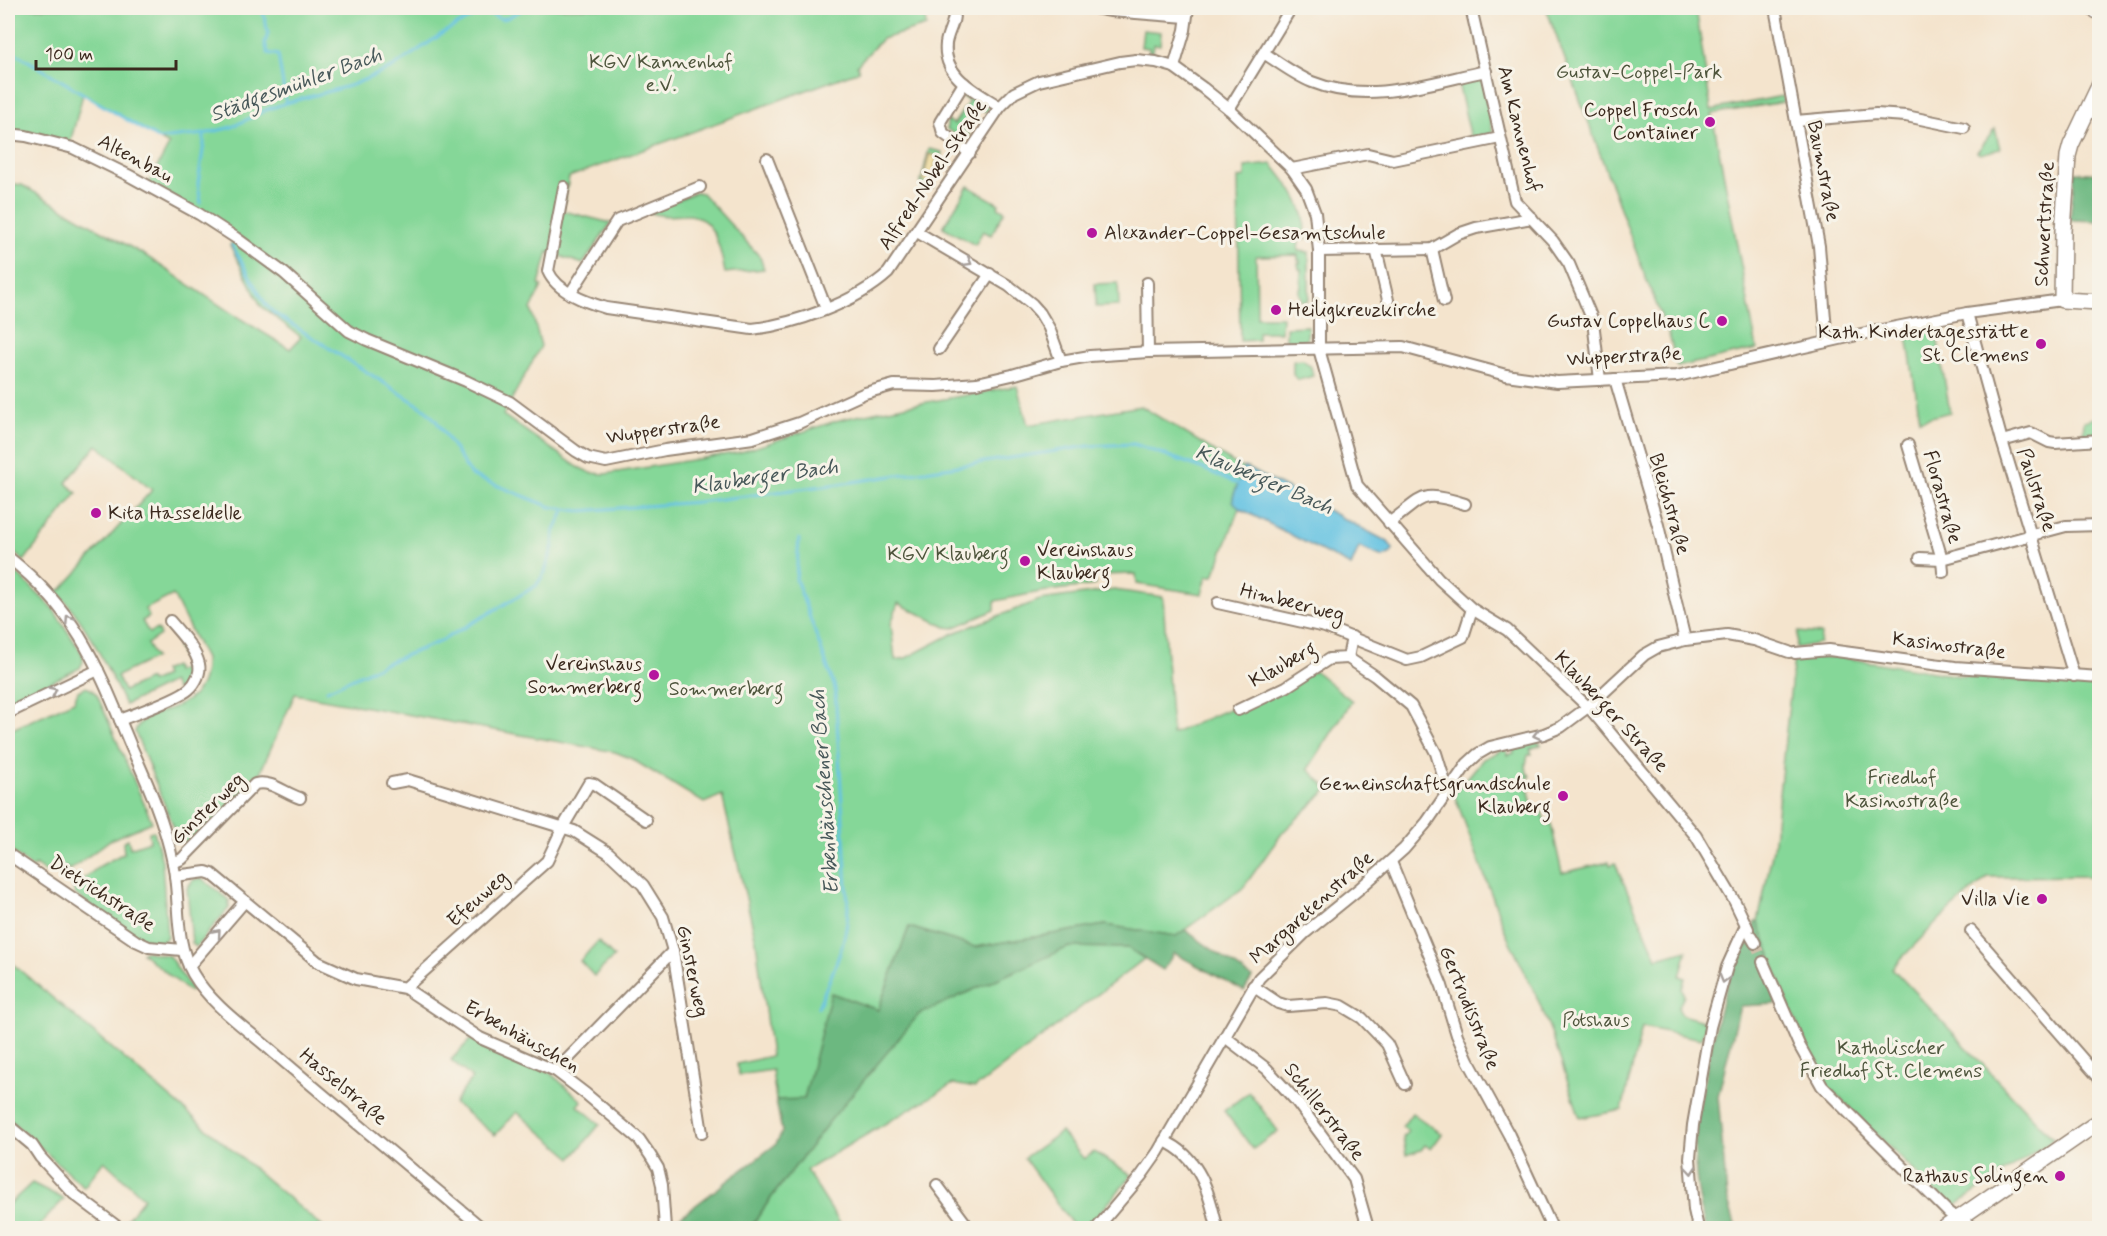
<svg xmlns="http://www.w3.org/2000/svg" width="2107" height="1236" font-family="Mynerve,sans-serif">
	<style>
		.green { fill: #85d798; stroke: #60805b; stroke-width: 1.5 }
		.forest { fill: #6cb880; stroke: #54714f; stroke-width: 1.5 }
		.sand { fill: #eeda9e; stroke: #94825e; stroke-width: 1.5 }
		.water { fill: #64c2e2; stroke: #507680; stroke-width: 1.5 }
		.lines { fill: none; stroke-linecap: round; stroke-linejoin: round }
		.stream { stroke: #64c2e2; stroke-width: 3 }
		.street-tunnel { stroke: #cfbfaa; stroke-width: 10; stroke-dasharray: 10 5; stroke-linecap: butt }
		.street-casing { stroke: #988776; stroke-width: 14 }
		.secondary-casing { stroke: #988776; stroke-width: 18 }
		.street { stroke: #fff; stroke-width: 10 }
		.secondary { stroke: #fff; stroke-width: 15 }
		.oneway { stroke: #a79f9a }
		.poi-dot { fill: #b5179e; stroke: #f7f3e8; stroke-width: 2 }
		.labels { text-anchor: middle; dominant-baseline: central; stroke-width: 6; stroke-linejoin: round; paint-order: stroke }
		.park-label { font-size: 20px; fill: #4e553c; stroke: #f7f3e8 }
		.poi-label { font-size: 20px; fill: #3b2a1e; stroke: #f7f3e8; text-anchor: end }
		.street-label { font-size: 20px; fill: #3b2a1e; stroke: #f7f3e8 }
		.water-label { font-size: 21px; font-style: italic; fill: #475859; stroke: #f7f3e8 }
	</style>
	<rect width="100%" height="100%" fill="#f7f3e8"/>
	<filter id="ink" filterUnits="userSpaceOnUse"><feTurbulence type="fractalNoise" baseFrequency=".0167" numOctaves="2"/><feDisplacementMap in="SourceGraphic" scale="12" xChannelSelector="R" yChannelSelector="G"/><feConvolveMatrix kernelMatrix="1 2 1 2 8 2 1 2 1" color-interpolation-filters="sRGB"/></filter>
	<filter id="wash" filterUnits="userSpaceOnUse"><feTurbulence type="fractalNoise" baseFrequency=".008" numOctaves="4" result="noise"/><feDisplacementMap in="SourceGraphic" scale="24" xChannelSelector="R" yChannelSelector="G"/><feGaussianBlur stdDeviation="1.35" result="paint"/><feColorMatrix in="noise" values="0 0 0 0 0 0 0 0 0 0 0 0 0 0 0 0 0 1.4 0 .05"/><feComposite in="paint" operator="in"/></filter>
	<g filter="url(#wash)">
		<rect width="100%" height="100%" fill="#f4e4cd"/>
		<g class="green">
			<path d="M8 8H924L926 26 882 39 857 65 859 71 569 177 563 211 611 223 583 264 548 252 539 285 542 286 531 309 541 346 503 415 578 467 591 473 605 474 741 452 839 420 888 409 1017 386 1028 425 1141 406 1242 468H1248L1388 542 1393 549 1391 553 1383 557 1359 547 1351 566 1239 508 1214 576H1207L1202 594 1137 584 1136 574 1094 575 1095 585 1040 592 995 601V610L953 628 946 627 898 603 891 624 895 660 906 658 954 633 1040 600 1114 590 1163 597 1172 734 1315 671 1352 701 1308 769 1328 789 1283 832 1243 888 1176 936 1105 925 975 947 909 927 878 1010 831 993 804 1100H776L772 1070 739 1075 737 1064 771 1056 756 941 722 795 704 803 630 758 615 752 295 694 255 784 194 846 187 844 177 835 135 732C144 701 208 720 205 659L173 595 145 609 149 617 142 621 149 633 157 629 160 635 147 644 155 658 117 676 124 691 149 679 151 682 165 676 163 671 174 666 176 672 186 667 177 646 181 643 187 657 191 658C195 676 193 681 176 690L172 682 125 705C108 669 84 617 55 590H61L152 490 97 445 66 483 77 493 24 561 8 548V183L22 185 146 256 236 316 290 349 301 337 261 306 230 245 236 238 147 186 169 145 83 94 69 147 8 134Z"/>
			<polygon points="1546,8 1696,8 1711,110 1783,96 1783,102 1712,114 1757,349 1677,367 1670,338 1647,281"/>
			<polygon points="1143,30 1161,32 1160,45 1154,44 1153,52 1149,52 1149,48 1141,47"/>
			<polygon points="1482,77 1493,133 1471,138 1458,83"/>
			<path d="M965 93C977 95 982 99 989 109L986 112 979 108 964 130 970 135 962 139 947 129V120L954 124 969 101 963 97Z"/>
			<polygon points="1995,129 2000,149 1980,154 1977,152"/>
			<polygon points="929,149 942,152 933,188 920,185"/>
			<path d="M1272 164C1285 181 1299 196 1304 218 1305 224 1304 233 1306 239H1299L1298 251 1309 252V296L1307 301H1301V296L1299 295V289L1301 288V269H1299L1298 263H1300V260H1298V255L1256 256 1257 317H1282L1281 332H1258V340L1240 341 1238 178 1245 177V167Z"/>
			<polygon points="968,186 999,204 998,207 1005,211 991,235 983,231 975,245 943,227"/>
			<path d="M696 192 702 193 760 257 764 269 725 273C721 252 715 214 686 215 671 215 663 218 649 212Z"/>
			<polygon points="1118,283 1119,306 1096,307 1095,284"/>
			<polygon points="1308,326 1307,340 1286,340 1286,327"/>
			<polygon points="1936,330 1950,412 1920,420 1907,335"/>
			<polygon points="1303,360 1311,367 1313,376 1299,380 1293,375 1293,361"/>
			<polygon points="2099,417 2099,433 2083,434 2084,421"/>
			<polygon points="8,566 29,585 53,609 83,655 83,662 80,668 8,703"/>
			<polygon points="1798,632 1821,634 1820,643 1796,648"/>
			<polygon points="1840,657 1959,676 2099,685 2099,876 1988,877 1940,919 1892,968 2053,1139 1952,1208 1823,1082 1788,1003 1758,922 1773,849 1794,658"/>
			<polygon points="85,687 91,689 97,695 152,822 110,840 70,870 62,865 45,872 35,865 33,868 8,849 8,731 74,701 78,691"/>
			<polygon points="1537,741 1541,745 1530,749 1532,754 1528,755 1526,764 1527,774 1529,774 1530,777 1526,779 1534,813 1542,812 1546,825 1551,824 1562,873 1609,862 1610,865 1615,863 1657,958 1687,950 1680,976 1685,978 1682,988 1684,996 1678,1008 1682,1015 1707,1022 1701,1039 1642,1027 1622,1110 1580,1118 1551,1032 1536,995 1507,936 1454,794 1483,759 1506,748 1508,755 1514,753 1512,746"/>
			<path d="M154 831 162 861 167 936 163 942C139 945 97 909 76 895L74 892 72 879 77 875 82 880 100 866 124 853 123 842 128 839 130 848 150 841 149 832Z"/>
			<polygon points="201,878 229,900 229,908 196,947 192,943 187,888 193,880"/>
			<polygon points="598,941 614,957 594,976 580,961"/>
			<polygon points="1068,947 1128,948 1144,959 975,1088 953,1084 806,1170 843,1228 750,1228 771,1198 832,1117 919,1014"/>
			<polygon points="144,951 169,956 192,990 190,992 142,953"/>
			<polygon points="8,960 324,1228 129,1228 124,1223 144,1198 104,1161 84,1187 8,1118"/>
			<polygon points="471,1039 549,1072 582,1101 578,1106 600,1124 572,1158 517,1112 495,1135 454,1103 472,1078 451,1060"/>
			<polygon points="1249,1092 1278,1131 1253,1149 1224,1111"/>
			<polygon points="1412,1113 1442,1134 1431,1149 1425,1145 1421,1150 1406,1155 1403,1138 1408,1131 1402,1127"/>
			<polygon points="1061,1132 1084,1159 1094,1152 1132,1175 1087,1228 1075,1228 1024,1158"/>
			<polygon points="32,1183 64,1199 37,1228 8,1228 8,1205"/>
		</g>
		<g class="forest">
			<polygon points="2075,172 2099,174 2099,221 2070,220"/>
			<path d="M1755 922H1758L1771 955 1766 959 1776 1004 1740 1006 1718 1096 1727 1197 1736 1228H1705C1698 1196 1692 1161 1696 1127 1698 1111 1702 1094 1705 1077 1714 1032 1723 986 1743 944L1749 946Z"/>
			<polygon points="1105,925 1176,936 1185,930 1252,978 1244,991 1174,953 1163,970 1128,948 1069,947 919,1014 829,1122 771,1198 750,1228 671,1228 675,1221 776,1144 782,1132 776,1100 804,1099 831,993 878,1010 909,927 975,947"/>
		</g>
		<polygon class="sand" points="929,154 938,156 932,183 923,181"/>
		<polygon class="water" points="1245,467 1388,542 1393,549 1391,553 1383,557 1359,547 1351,566 1239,508 1233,501 1233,497 1243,469"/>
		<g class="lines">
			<g class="stream">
				<polyline points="262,8 268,33 265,43 268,53 278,55 286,103"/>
				<polyline points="8,53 15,53 159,139 204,134 232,127 266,110 286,103 352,85 392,68 446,31 474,16 490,14 501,19 507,18 525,8"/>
				<polyline points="201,203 198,184 204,143 204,134"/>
				<polyline points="232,245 266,305 274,313 425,409 437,422 471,475 551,507 580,511 698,502 839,484 1089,446 1134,444 1199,467 1241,485"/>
				<path d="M799 539 796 579 835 688 848 906C848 943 832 973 818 1007"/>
				<polyline points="327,690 384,664 441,641 536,586 545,572 553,546 554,532 565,509"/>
			</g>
		</g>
	</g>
	<g filter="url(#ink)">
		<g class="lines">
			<polyline class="street-tunnel" points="1755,943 1763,962"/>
			<g class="street-casing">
				<g id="street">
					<path d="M954 8C956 22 948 30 946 43 942 77 977 92 1000 107"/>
					<polyline points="1095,8 1111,11 1186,17"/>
					<polyline points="1471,8 1515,201 1553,241 1569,264 1593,321 1600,380"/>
					<polyline points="1775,8 1819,246 1827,342"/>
					<path d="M1264 53C1279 63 1295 75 1312 82 1369 105 1428 83 1486 71"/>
					<polyline points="1174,67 1185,30 1188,8"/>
					<polyline points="964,83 940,122 943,133 970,153"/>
					<polyline points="1229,109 1291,8"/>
					<polyline points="1796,121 1876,114 1906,116 1964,128"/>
					<polyline points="8,134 26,136 73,148 128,175 199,214 236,238 284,273 349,331 367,340 466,381 510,402 576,451 588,458 606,462 665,450 753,438 799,423 865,393 894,385 936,386 977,383 1012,375 1061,361 1090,356 1148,352 1403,347 1506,375 1557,382 1677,376 1866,333 1967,313 2062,300"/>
					<polyline points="767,159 826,308"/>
					<polyline points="1292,169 1368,154 1393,160 1500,138"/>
					<path d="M564 187 548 271C557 292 586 302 606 308L752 329C795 324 855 303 888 273L1000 107 1014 93 1039 81 1120 62 1136 60 1156 62 1174 67 1203 88 1229 109 1292 169 1306 189 1315 213 1319 251V349L1357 485 1439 579 1472 609 1507 630 1592 711 1696 836 1735 902 1748 929"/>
					<polyline points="917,232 1009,286 1032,304 1040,313 1049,328 1061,361"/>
					<polyline points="1376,249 1388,300"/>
					<polyline points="1432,249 1444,301"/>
					<polyline points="1319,251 1432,249 1458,234 1476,228 1532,218"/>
					<polyline points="1147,283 1148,352"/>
					<polyline points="570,294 617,221 700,187"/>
					<polyline points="1967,313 2002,441 2074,676"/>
					<polyline points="939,349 990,274"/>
					<polyline points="1615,379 1658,525 1685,640"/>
					<polyline points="2002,441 2031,433 2049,442 2055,443 2100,440"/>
					<polyline points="1908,445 1942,559 1943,572"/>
					<path d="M1389 523C1424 498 1419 489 1465 504"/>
					<path d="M8 557C77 611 97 665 130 744 147 782 165 822 173 863 181 901 173 939 193 974 212 1006 247 1029 274 1053 343 1112 413 1170 482 1228"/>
					<polyline points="1920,558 1942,559 2066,526 2100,525"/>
					<polyline points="1218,603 1325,627 1407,660 1421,657 1463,637 1472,609"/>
					<polyline points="1795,653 1829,650 1955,667 2100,677"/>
					<polyline points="1348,658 1375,676 1411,706 1436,753 1448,792"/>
					<polyline points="1238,710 1286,687 1329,659 1348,658 1352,637"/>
					<polyline points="8,713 98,670"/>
					<path d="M120 720C137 713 178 699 189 689 196 683 201 672 199 664 195 648 180 633 170 621"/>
					<polyline points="392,783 408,780 574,831 609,853 643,885 663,917 673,951 702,1133"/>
					<polyline points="8,854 136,941 149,947 182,950"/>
					<polyline points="1391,862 1442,986 1457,1035 1468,1060 1509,1135 1552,1228"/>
					<path d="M173 863 182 859 255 784C272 780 284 793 300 798"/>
					<polyline points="175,876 206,872 212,874 318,962 356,979 405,988 480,1038 556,1071 586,1094 639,1139 650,1155 658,1168 662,1185 665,1228"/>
					<polyline points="1971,931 2100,1079"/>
					<polyline points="1751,936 1755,943"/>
					<polyline points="1763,962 1799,1045 1822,1086 1949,1213 1958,1218"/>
					<polyline points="189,966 245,901"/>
					<polyline points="1253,986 1278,1003 1288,1006 1327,1003 1342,1006 1362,1018 1387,1044 1405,1084"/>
					<polyline points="405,988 547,861 563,827 589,783 594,784 646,820"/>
					<polyline points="1225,1037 1267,1069 1297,1102 1354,1179 1368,1228"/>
					<polyline points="556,1071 673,951"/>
					<polyline points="8,1125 32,1145 40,1157 74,1194 119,1228"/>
					<path d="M1164 1141C1200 1156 1210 1195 1217 1228"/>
					<polyline points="937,1185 969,1228"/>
					<polyline points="1097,1228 1141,1176 1158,1152 1259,978 1306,932 1359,889 1404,849 1427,822 1467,764 1478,754 1490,747 1544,734 1561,727 1588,707 1644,655 1658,647 1685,640 1727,635 1754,640 1789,652"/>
					<polyline points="1698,1228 1694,1210 1690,1158 1693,1125 1710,1027 1727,967 1746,925"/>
				</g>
			</g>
			<g class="secondary-casing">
				<g id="secondary">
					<polyline points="2093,8 2100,13"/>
					<polyline points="2100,84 2071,145 2068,156 2063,231 2062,300 2100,302"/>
					<polyline points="1958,1218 1970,1228"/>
					<polyline points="1945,1228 2100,1121"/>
				</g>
			</g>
			<use href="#street" class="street"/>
			<use href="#secondary" class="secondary"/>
		</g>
		<defs><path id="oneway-chevron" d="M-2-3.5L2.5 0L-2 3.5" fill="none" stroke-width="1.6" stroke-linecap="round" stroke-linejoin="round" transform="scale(1.5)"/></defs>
		<g class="oneway">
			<use href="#oneway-chevron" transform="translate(968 262) rotate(30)"/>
			<use href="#oneway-chevron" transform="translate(69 619) rotate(-124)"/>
			<use href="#oneway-chevron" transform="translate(53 691) rotate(-25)"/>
			<use href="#oneway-chevron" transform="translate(1537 735) rotate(167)"/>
			<use href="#oneway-chevron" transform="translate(217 933) rotate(-49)"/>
			<use href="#oneway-chevron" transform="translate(1724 979) rotate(106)"/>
			<use href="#oneway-chevron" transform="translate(1691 1170) rotate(85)"/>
		</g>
	</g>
	<g class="poi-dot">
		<circle cx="1710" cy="122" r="6"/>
		<circle cx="1092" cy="233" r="6"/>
		<circle cx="1276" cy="310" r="6"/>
		<circle cx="1722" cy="321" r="6"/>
		<circle cx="2041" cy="344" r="6"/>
		<circle cx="96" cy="513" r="6"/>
		<circle cx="1025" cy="561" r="6"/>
		<circle cx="654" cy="675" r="6"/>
		<circle cx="1563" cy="796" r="6"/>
		<circle cx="2042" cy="899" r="6"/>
		<circle cx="2060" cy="1176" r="6"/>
	</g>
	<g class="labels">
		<g class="park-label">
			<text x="661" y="62">KGV Kannenhof<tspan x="661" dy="23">e.V.</tspan></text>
			<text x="1639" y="72">Gustav-Coppel-Park</text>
			<text x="948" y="554">KGV Klauberg</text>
			<text x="726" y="689">Sommerberg</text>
			<text x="1902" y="778">Friedhof<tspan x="1902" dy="23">Kasinostraße</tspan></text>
			<text x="1596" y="1020">Potshaus</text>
			<text x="1891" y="1048">Katholischer<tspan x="1891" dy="23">Friedhof St. Clemens</tspan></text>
		</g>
		<g class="poi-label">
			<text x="1698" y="110">Coppel Frosch<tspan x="1698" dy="23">Container</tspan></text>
			<text x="1104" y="233" text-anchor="start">Alexander-Coppel-Gesamtschule</text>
			<text x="1288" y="310" text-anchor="start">Heiligkreuzkirche</text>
			<text x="1710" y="321">Gustav Coppelhaus C</text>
			<text x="2029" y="332">Kath. Kindertagesstätte<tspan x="2029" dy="23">St. Clemens</tspan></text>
			<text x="108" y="513" text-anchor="start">Kita Hasseldelle</text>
			<text x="1037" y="550" text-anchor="start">Vereinshaus<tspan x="1037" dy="23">Klauberg</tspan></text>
			<text x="642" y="664">Vereinshaus<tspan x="642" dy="23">Sommerberg</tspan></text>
			<text x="1551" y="784">Gemeinschaftsgrundschule<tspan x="1551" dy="23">Klauberg</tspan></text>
			<text x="2030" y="899">Villa Vie</text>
			<text x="2048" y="1176">Rathaus Solingen</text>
		</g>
		<g class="street-label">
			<text transform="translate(1519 129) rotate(76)">Am Kannenhof</text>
			<text transform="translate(135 159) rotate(28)">Altenbau</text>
			<text transform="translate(1823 171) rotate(79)">Baumstraße</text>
			<text transform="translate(933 175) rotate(-56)">Alfred-Nobel-Straße</text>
			<text transform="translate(2045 224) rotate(-87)">Schwertstraße</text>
			<text transform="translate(1624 357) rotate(-3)">Wupperstraße</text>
			<text transform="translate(663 430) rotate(-8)">Wupperstraße</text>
			<text transform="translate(2036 490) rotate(72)">Paulstraße</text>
			<text transform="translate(1942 497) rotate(74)">Florastraße</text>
			<text transform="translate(1669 504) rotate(74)">Bleichstraße</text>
			<text transform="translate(1292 603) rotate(14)">Himbeerweg</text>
			<text transform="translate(1949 646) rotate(7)">Kasinostraße</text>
			<text transform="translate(1283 665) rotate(-29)">Klauberg</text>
			<text transform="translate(1611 712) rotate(47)">Klauberger Straße</text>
			<text transform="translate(208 809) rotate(-44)">Ginsterweg</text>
			<text transform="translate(102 894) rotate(33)">Dietrichstraße</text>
			<text transform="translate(478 899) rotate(-42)">Efeuweg</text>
			<text transform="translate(1312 908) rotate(-42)">Margaretenstraße</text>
			<text transform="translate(692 971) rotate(78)">Ginsterweg</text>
			<text transform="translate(1469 1008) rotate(68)">Gertrudisstraße</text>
			<text transform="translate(522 1037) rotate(29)">Erbenhäuschen</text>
			<text transform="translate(343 1087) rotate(40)">Hasselstraße</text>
			<text transform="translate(1324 1112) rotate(52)">Schillerstraße</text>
		</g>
		<g class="water-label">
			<text transform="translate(296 85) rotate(-20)">Städgesmühler Bach</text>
			<text transform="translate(765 477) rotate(-8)">Klauberger Bach</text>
			<text transform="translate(1264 480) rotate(23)">Klauberger Bach</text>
			<text transform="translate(825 792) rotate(-94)">Erbenhäuschener Bach</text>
		</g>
	</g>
	<rect width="2107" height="1236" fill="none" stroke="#f7f3e8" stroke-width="30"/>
	<path d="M36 60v9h140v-9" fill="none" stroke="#3b2a1e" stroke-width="3"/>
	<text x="45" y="60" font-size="18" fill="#3b2a1e" stroke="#f7f3e8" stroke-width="4.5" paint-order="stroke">100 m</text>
</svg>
